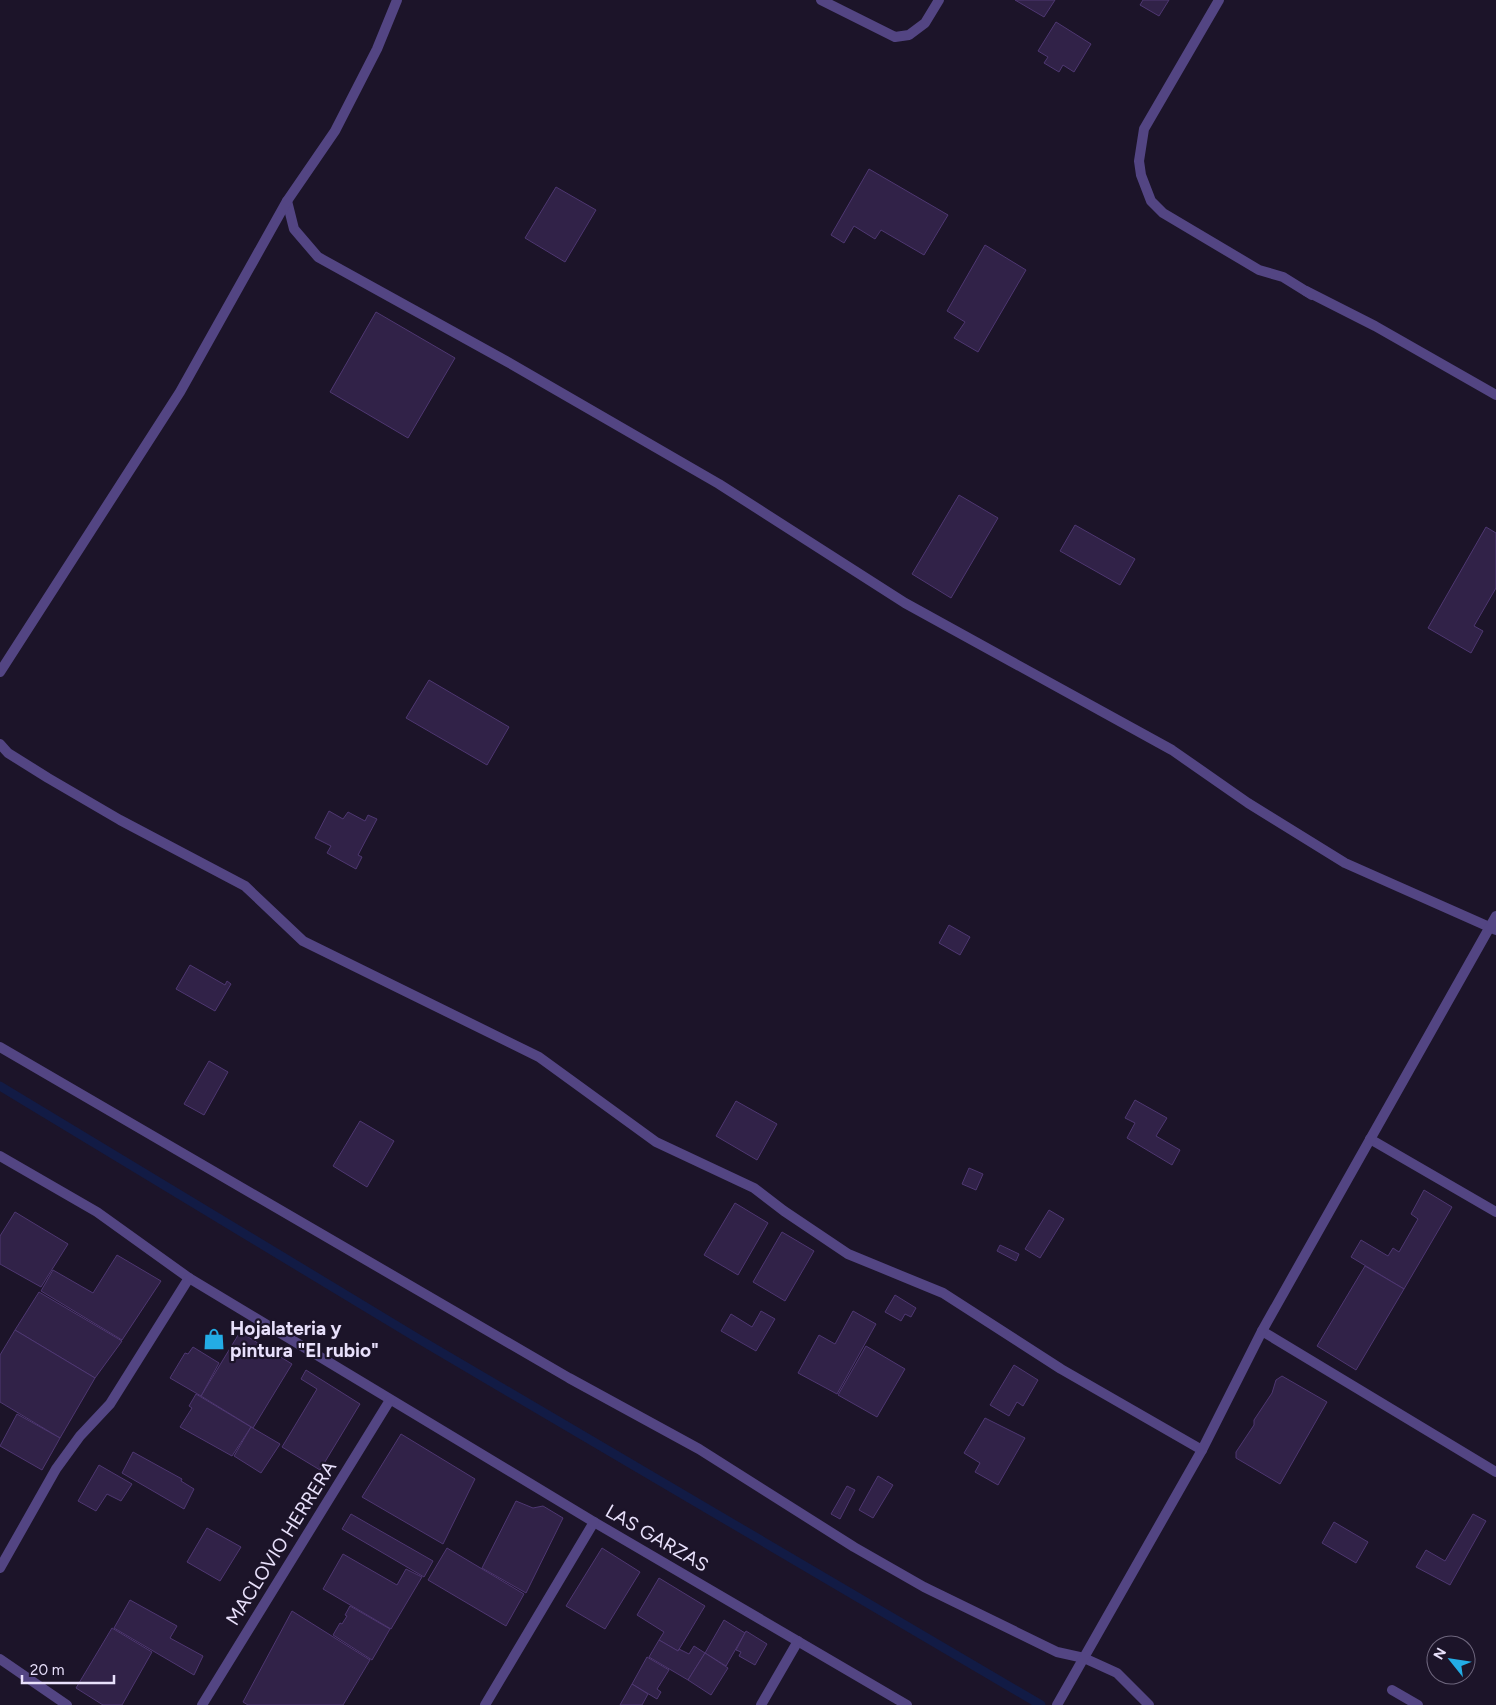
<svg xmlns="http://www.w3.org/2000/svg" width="1496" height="1705" font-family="Figtree,sans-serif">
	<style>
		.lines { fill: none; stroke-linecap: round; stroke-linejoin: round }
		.stream { stroke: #121b45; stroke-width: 9 }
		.building { fill: #312248; stroke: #4e3771 }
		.service { stroke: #534583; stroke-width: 10 }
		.minor { stroke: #534583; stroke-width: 10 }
		.labels { text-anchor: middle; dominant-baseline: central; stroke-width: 4.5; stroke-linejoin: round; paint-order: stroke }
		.poi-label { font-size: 19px; font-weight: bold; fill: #e8e0fb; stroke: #1c1429; text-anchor: start }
		.street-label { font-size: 19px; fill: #e8e0fb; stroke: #1c1429 }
	</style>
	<rect width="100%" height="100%" fill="#1c1429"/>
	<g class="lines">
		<polyline class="stream" points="0,1086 417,1338 1041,1705"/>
	</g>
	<g class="building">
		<polygon points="1015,0 1055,0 1044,17"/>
		<polygon points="1143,0 1169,0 1159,16 1140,5"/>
		<polygon points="1056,22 1091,44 1074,72 1063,65 1059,72 1044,63 1048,57 1038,51"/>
		<polygon points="869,169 948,215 924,255 881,230 875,239 854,226 844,243 831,235"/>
		<polygon points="556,187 596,210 565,262 525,238"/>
		<polygon points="985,245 1026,270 978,352 954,338 965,322 947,311"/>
		<polygon points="376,312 455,358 408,438 330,392"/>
		<polygon points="959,495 998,518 951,598 912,574"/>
		<polygon points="1075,525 1135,559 1120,585 1060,551"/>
		<polygon points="1486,527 1496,533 1496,588 1474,626 1483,631 1471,653 1428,628"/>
		<polygon points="429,680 509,727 487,765 406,718"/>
		<polygon points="329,811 343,819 348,812 365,821 368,815 377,819 358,855 362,857 356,869 327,853 331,846 315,838"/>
		<polygon points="949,925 970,937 960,955 939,943"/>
		<polygon points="190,965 225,985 227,981 231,984 215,1011 176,989"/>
		<polygon points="209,1061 228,1072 204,1115 184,1104"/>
		<polygon points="1135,1100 1167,1118 1156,1136 1180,1150 1172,1165 1127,1138 1135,1123 1125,1118"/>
		<polygon points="736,1101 777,1124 757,1160 716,1136"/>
		<polygon points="360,1121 394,1141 367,1187 333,1166"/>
		<polygon points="969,1168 983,1174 976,1190 962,1184"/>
		<polygon points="1424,1190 1452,1207 1404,1289 1351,1257 1361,1240 1388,1256 1393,1248 1399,1252 1418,1219 1411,1214"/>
		<polygon points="735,1203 768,1223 738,1275 704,1255"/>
		<polygon points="1049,1210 1064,1219 1040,1258 1025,1249"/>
		<polygon points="15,1212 68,1244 41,1287 0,1264 0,1236"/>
		<polygon points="782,1232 814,1251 785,1301 753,1282"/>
		<polygon points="1000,1245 1019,1254 1016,1261 997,1251"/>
		<polygon points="117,1255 161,1281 122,1340 41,1291 53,1270 93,1293"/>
		<polygon points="1365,1266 1404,1289 1356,1370 1317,1346"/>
		<polygon points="39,1292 122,1341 95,1378 15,1330"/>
		<polygon points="895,1295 916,1308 911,1317 905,1314 901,1321 885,1312"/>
		<polygon points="761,1311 775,1319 756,1351 721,1331 731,1314 752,1327"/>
		<polygon points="853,1311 876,1324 837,1394 798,1373 819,1335 835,1344"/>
		<polygon points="15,1330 95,1378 60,1438 0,1402 0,1355"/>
		<polygon points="240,1332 292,1364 253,1428 201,1396"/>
		<polygon points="866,1346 905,1369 877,1417 838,1395"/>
		<polygon points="193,1347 219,1363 201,1396 170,1378 185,1353 188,1354"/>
		<polygon points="1014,1365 1038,1380 1023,1406 1017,1402 1009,1416 990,1405"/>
		<polygon points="306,1370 360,1404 320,1470 282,1447 317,1389 301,1379"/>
		<polygon points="1282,1376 1327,1402 1280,1484 1236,1458 1236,1452 1254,1425 1254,1420 1272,1393 1276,1380"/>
		<polygon points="196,1394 251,1427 232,1456 180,1427 192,1408 189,1406"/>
		<polygon points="17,1414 60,1438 42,1470 0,1446"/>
		<polygon points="985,1418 1025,1438 998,1485 975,1472 980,1463 964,1453"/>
		<polygon points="251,1427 280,1444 261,1473 234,1456"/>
		<polygon points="401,1434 475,1479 443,1544 362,1497"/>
		<polygon points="133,1452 182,1479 181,1481 194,1489 184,1509 122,1473"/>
		<polygon points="99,1465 132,1484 121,1501 107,1494 96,1511 78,1501"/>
		<polygon points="878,1476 893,1485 873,1518 859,1510"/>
		<polygon points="847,1486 855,1490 840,1519 831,1514"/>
		<polygon points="516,1501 533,1508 543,1506 563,1518 526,1593 482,1568"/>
		<polygon points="351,1514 433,1561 424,1577 342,1529"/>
		<polygon points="1473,1514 1486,1521 1450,1585 1416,1567 1426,1550 1445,1561"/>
		<polygon points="1334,1522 1368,1542 1356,1563 1322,1543"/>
		<polygon points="207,1528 241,1547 220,1581 187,1562"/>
		<polygon points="447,1548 524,1594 506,1626 428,1580"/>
		<polygon points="602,1548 640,1572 605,1629 566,1606"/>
		<polygon points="343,1554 397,1585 406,1569 422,1577 391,1629 323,1589"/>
		<polygon points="659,1578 705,1606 678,1651 659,1640 664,1632 637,1615"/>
		<polygon points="130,1600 177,1626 170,1638 203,1656 194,1675 114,1628"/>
		<polygon points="350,1606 390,1629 372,1660 333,1635 340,1623 342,1624 347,1616 345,1615"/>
		<polygon points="292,1611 370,1660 343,1705 248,1705 243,1702"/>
		<polygon points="724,1620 745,1633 726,1666 705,1653"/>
		<polygon points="112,1628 152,1652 122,1705 103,1705 76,1688"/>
		<polygon points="746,1631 767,1644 755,1665 739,1656 741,1652 736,1650"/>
		<polygon points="659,1640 678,1651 679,1649 689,1654 694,1646 705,1653 688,1680 649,1657"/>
		<polygon points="705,1653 728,1668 711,1695 688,1680"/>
		<polygon points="647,1657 669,1670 657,1689 661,1692 657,1699 632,1684"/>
		<polygon points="632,1684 648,1694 642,1705 620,1705"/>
	</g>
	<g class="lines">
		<g class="service">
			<polyline points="1219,0 1144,129 1139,161 1141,175 1151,201 1163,213 1259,270 1283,277 1312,295"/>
			<polyline points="1306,291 1375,326 1496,395"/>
		</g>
		<g class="minor">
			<polyline points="821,0 895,37 909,35 925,23 939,0"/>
			<polyline points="287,201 294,229 318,257 506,361 719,484 905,603 1172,750 1248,803 1345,863 1496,930"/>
			<polyline points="0,672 180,392 287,201 335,131 377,49 397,0"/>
			<polyline points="0,744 8,753 48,778 120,820 245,886 303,941 539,1057 656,1142 754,1188 784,1211 848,1254 943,1293 1061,1369 1202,1450"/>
			<polyline points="0,1047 569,1378 699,1449 854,1547 924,1587 1057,1652 1084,1658 1117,1673 1149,1705"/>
			<polyline points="1370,1139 1496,1212"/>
			<polyline points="0,1156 97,1212 189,1278 594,1522 907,1705"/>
			<polyline points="1262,1331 1496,1472"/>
			<polyline points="0,1568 56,1469 80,1436 110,1404 189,1278"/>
			<polyline points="0,1659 67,1705"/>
			<polyline points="1392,1690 1418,1705"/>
			<polyline points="202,1705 390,1400"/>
			<polyline points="485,1705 594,1522"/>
			<polyline points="761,1705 798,1641"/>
			<polyline points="1057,1705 1202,1450 1262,1331 1496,916"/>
		</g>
	</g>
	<defs>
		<g id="shop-bare" transform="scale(1.725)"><path d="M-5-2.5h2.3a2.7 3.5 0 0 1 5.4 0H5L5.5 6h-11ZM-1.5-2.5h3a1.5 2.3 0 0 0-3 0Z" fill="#23ace5" stroke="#1c1429" stroke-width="2.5" paint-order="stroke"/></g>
	</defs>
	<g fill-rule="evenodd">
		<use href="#shop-bare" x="214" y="1339"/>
	</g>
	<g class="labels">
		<g class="poi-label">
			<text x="230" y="1328">Hojalateria y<tspan x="230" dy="22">pintura "El rubio"</tspan></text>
		</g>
		<g class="street-label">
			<text transform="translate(657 1538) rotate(30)">LAS GARZAS</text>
			<text transform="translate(281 1543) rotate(-58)">MACLOVIO HERRERA</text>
		</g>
	</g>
	<g transform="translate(1451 1660) rotate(300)"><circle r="24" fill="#1c1429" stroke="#6e667d"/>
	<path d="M0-4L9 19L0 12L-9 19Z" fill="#23ace5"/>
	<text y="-8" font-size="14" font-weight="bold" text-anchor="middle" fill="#e8e0fb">N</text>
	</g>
	<path d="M22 1675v8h92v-8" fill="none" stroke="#e8e0fb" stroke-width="2.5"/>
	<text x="30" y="1675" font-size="15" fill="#e8e0fb" stroke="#1c1429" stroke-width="4" paint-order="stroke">20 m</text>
</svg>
